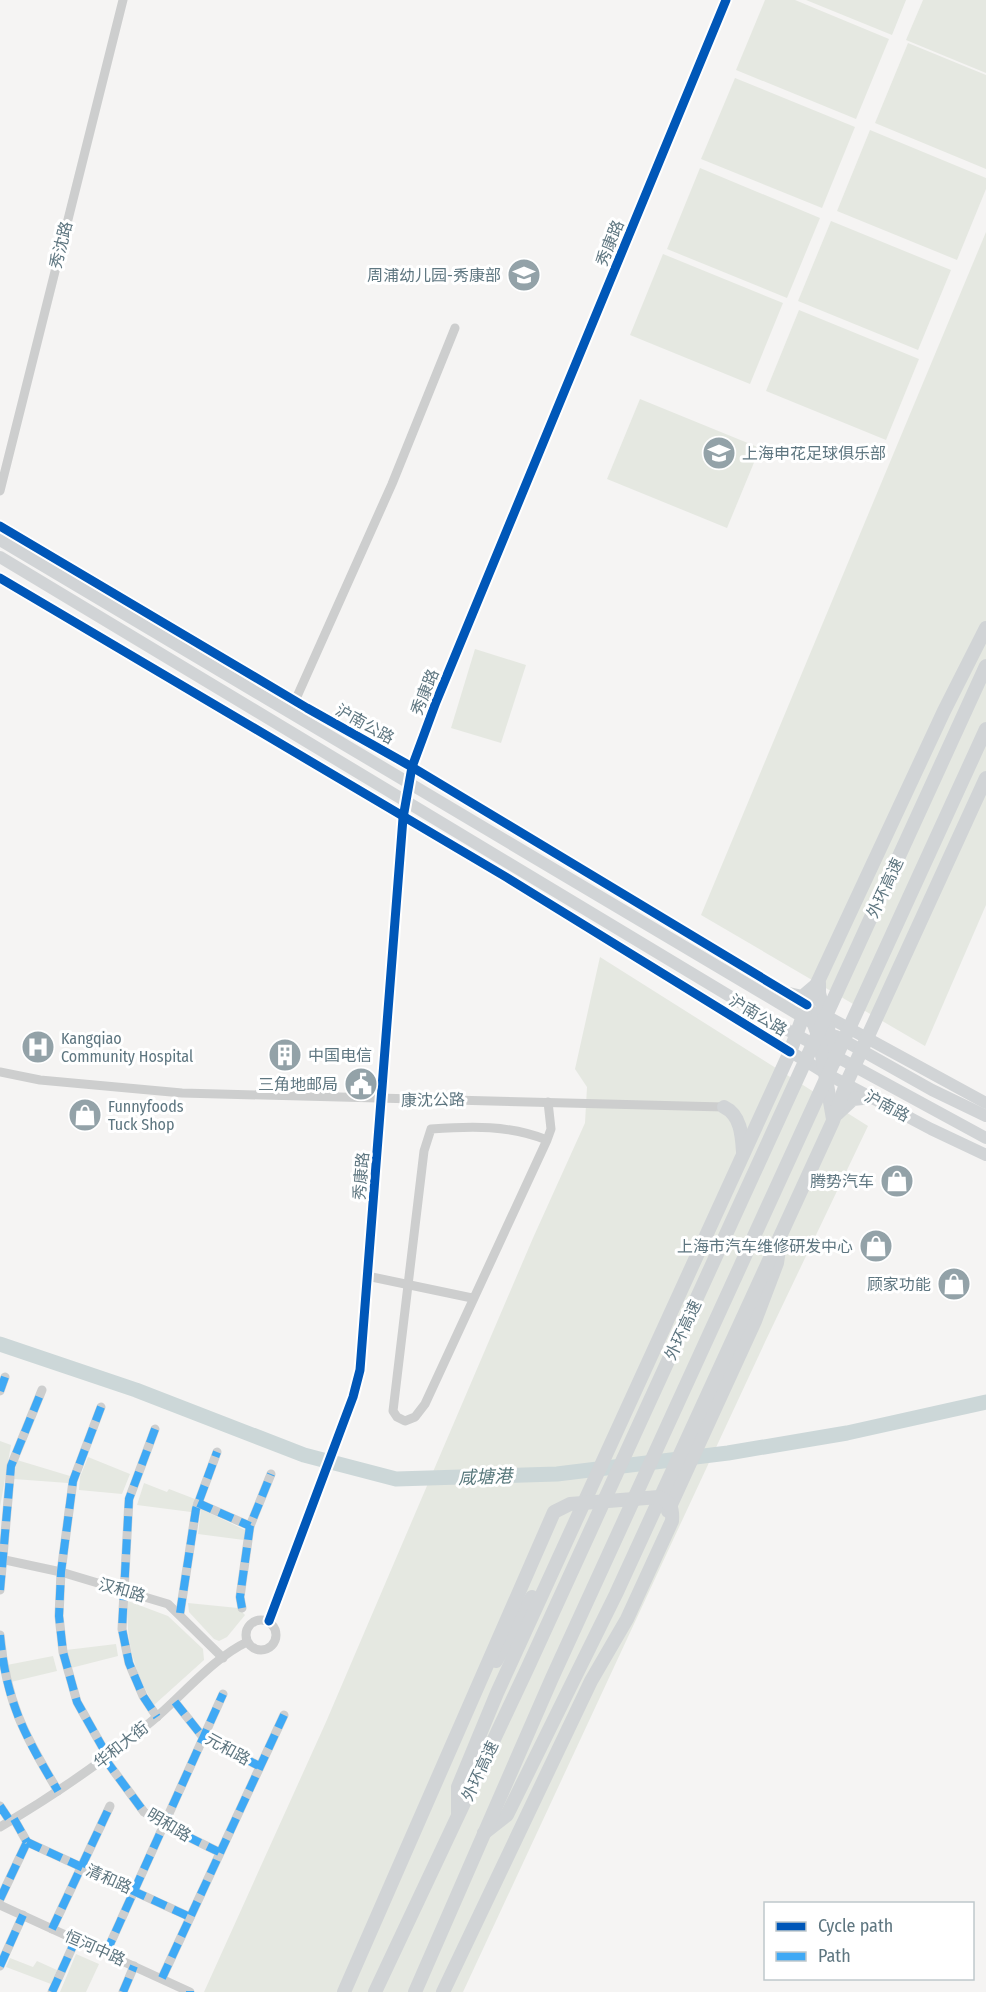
<svg xmlns="http://www.w3.org/2000/svg" width="986" height="1992" font-family="'Fira Sans Condensed','Noto Sans SC',sans-serif">
	<style>
		.green { fill: #e5e8e1 }
		.lines { fill: none; stroke-linecap: round; stroke-linejoin: round }
		.river { stroke: #ccd7d8; stroke-width: 15 }
		.minor { stroke: #cdcece; stroke-width: 9 }
		.major { stroke: #d1d4d6; stroke-width: 12 }
		.highway { stroke: #d1d4d6; stroke-width: 14 }
		.quiet { stroke: #3fa9f5; stroke-width: 8; stroke-dasharray: 15 8; stroke-linecap: butt }
		.cycleway-casing { stroke: #fff; stroke-width: 13 }
		.cycleway { stroke: #0057b8; stroke-width: 9 }
		.labels { text-anchor: middle; dominant-baseline: central; stroke-width: 6; stroke-linejoin: round; paint-order: stroke }
		.street-label { font-size: 16px; fill: #5e7680; stroke: #fff }
		.poi-label { font-size: 16px; fill: #5e7680; stroke: #fff; text-anchor: end }
		.water-label { font-size: 18px; font-style: italic; fill: #58787c; stroke: #fff }
	</style>
	<rect width="100%" height="100%" fill="#f5f4f3"/>
	<g class="green">
		<polygon points="765,0 795,0 889,39 856,119 736,70"/>
		<polygon points="806,0 906,0 892,35"/>
		<polygon points="923,0 986,0 986,73 906,40"/>
		<polygon points="908,43 986,75 986,169 875,123"/>
		<polygon points="735,78 855,127 822,208 701,159"/>
		<polygon points="870,130 986,178 986,189 957,260 837,211"/>
		<polygon points="700,168 820,218 787,298 667,249"/>
		<polygon points="831,221 951,270 918,350 798,301"/>
		<polygon points="986,232 986,905 925,1046 701,915"/>
		<polygon points="663,254 783,303 750,384 630,335"/>
		<polygon points="799,310 919,359 886,440 766,391"/>
		<polygon points="640,399 760,448 727,528 607,479"/>
		<polygon points="475,649 526,665 501,743 451,728"/>
		<polygon points="600,957 868,1126 765,1342 463,1992 204,1992 326,1722 533,1238 585,1123 587,1087 575,1069"/>
		<polygon points="0,1441 11,1445 0,1507"/>
		<polygon points="88,1457 130,1474 122,1494 79,1490 80,1477"/>
		<polygon points="17,1460 70,1476 68,1483 14,1479"/>
		<polygon points="144,1483 167,1492 169,1489 195,1499 191,1512 137,1505"/>
		<polygon points="201,1509 245,1530 244,1540 198,1534"/>
		<path d="M128 1601 168 1616 203 1649 204 1660 154 1705C134 1672 125 1640 128 1601Z"/>
		<polygon points="188,1603 238,1608 245,1615 227,1637 219,1641 214,1639 189,1612"/>
		<polygon points="116,1644 118,1656 71,1668 66,1650"/>
		<polygon points="53,1656 57,1671 11,1682 7,1665"/>
		<polygon points="76,1954 99,1964 86,1992 60,1992"/>
		<polygon points="10,1958 33,1967 37,1961 57,1970 51,1984 6,1967"/>
	</g>
	<g class="lines">
		<polyline class="river" points="0,1344 136,1390 304,1455 396,1479 557,1474 728,1453 847,1433 986,1402"/>
		<g class="minor">
			<polyline points="0,491 123,0"/>
			<polyline points="295,701 392,484 455,328"/>
			<polyline points="0,1072 40,1080 182,1093 724,1107"/>
			<path d="M547 1140 425 1404 415 1417 405 1421 397 1417 393 1411 424 1151 431 1129C472 1126 509 1125 547 1140L551 1129 548 1102"/>
			<polyline points="367,1276 472,1298"/>
			<polyline points="0,1391 5,1377"/>
			<polyline points="101,1407 73,1481 61,1572 59,1616 63,1652 77,1702 108,1757"/>
			<polyline points="155,1429 129,1499 122,1629 129,1663 143,1696 157,1717"/>
			<polyline points="198,1503 250,1526"/>
			<polyline points="0,1559 61,1572 168,1604 223,1658"/>
			<polyline points="0,1590 11,1466 42,1390"/>
			<polyline points="242,1608 240,1597 250,1526 271,1474"/>
			<polyline points="180,1613 196,1509 217,1452"/>
			<circle cx="261" cy="1635" r="15"/>
			<polyline points="269,1621 353,1397 360,1370 403,818 412,767 436,702 726,0"/>
			<path d="M0 1635C6 1701 24 1735 58 1791"/>
			<polyline points="175,1702 202,1736 259,1766"/>
			<polyline points="105,1759 144,1812 168,1827 219,1852"/>
			<polyline points="0,1806 10,1821"/>
			<polyline points="14,1819 27,1842"/>
			<path d="M0 1827C53 1796 104 1761 152 1721 181 1697 213 1658 247 1642"/>
			<polyline points="27,1842 190,1917"/>
			<polyline points="0,1899 27,1842"/>
			<polyline points="0,1905 190,1992"/>
			<polyline points="52,1929 110,1806"/>
			<polyline points="106,1953 223,1694"/>
			<polyline points="0,1966 23,1915"/>
			<polyline points="162,1978 284,1715"/>
			<polyline points="52,1992 76,1939"/>
			<polyline points="123,1992 134,1966"/>
		</g>
		<g class="major">
			<polyline points="0,526 307,708 412,767 796,999"/>
			<polyline points="0,540 811,1022"/>
			<polyline points="0,557 771,1021 986,1138"/>
			<polyline points="0,578 506,877 825,1073 931,1129 986,1155"/>
			<polyline points="819,1012 986,1103"/>
			<polyline points="836,1036 932,1090 986,1116"/>
		</g>
		<g class="highway">
			<polyline points="819,983 819,993 836,1060"/>
			<polyline points="789,994 802,997 815,986"/>
			<polyline points="807,1005 819,1038 833,1119"/>
			<path d="M724 1107C741 1115 742 1136 743 1152"/>
			<polyline points="837,1114 853,1099 872,1097"/>
			<polyline points="668,1511 755,1321 777,1263 779,1250"/>
			<polyline points="496,1661 532,1597"/>
			<polyline points="458,1813 458,1787 497,1693 790,1052 807,1005 944,711 986,628"/>
			<polyline points="484,1833 507,1815 616,1594 833,1121 846,1084 986,778"/>
			<path d="M344 1992 554 1512 570 1504 659 1497C671 1502 673 1509 672 1521L627 1619 591 1681 443 1992"/>
			<polyline points="375,1992 528,1667 986,666"/>
			<polyline points="415,1992 552,1678 986,729"/>
		</g>
		<g class="quiet">
			<polyline points="0,1391 5,1377"/>
			<polyline points="101,1407 73,1481 61,1572 59,1616 63,1652 77,1702 108,1757"/>
			<polyline points="155,1429 129,1499 122,1629 129,1663 143,1696 157,1717"/>
			<polyline points="198,1503 250,1526"/>
			<polyline points="0,1590 11,1466 42,1390"/>
			<polyline points="242,1608 240,1597 250,1526 271,1474"/>
			<polyline points="180,1613 196,1509 217,1452"/>
			<path d="M0 1635C6 1701 24 1735 58 1791"/>
			<polyline points="175,1702 202,1736 259,1766"/>
			<polyline points="105,1759 144,1812 168,1827 219,1852"/>
			<polyline points="0,1806 10,1821"/>
			<polyline points="14,1819 27,1842"/>
			<polyline points="27,1842 190,1917"/>
			<polyline points="0,1899 27,1842"/>
			<polyline points="52,1929 110,1806"/>
			<polyline points="106,1953 223,1694"/>
			<polyline points="0,1966 23,1915"/>
			<polyline points="162,1978 284,1715"/>
			<polyline points="52,1992 76,1939"/>
			<polyline points="123,1992 134,1966"/>
			<polyline points="190,1992 190,1991"/>
		</g>
		<g class="cycleway-casing">
			<g id="cycleway">
				<polyline points="0,526 307,708 412,767 807,1005"/>
				<polyline points="0,578 506,877 790,1052"/>
				<polyline points="269,1621 353,1397 360,1370 403,818 412,767 436,702 726,0"/>
			</g>
		</g>
		<use href="#cycleway" class="cycleway"/>
	</g>
	<defs>
		<g id="school-disc" transform="scale(1.725)"><circle r="9.5" fill="#93a2a8" stroke="#fff"/><path d="M0-5L7-2L0 1L-7-2ZM-4 1L0 2.5L4 1V4Q0 6-4 4Z" fill="#fff"/></g>
		<g id="hospital-disc" transform="scale(1.725)"><circle r="9.5" fill="#93a2a8" stroke="#fff"/><path d="M-5-5h3v3.5h4V-5h3V5h-3V1.5h-4V5h-3Z" fill="#fff"/></g>
		<g id="building-disc" transform="scale(1.725)"><circle r="9.5" fill="#93a2a8" stroke="#fff"/><path d="M-4-6H4V6H1V3H-1V6H-4ZM-2.5-4.3h1.7v1.8h-1.7ZM.8-4.3h1.7v1.8H.8ZM-2.5-1h1.7V.8h-1.7ZM.8-1h1.7V.8H.8Z" fill="#fff"/></g>
		<g id="civic-disc" transform="scale(1.725)"><circle r="9.5" fill="#93a2a8" stroke="#fff"/><path d="M-.6-6.5H3V-4.5H.6V-3L4-1V1h2V6H-6V1h2V-1L-.6-3ZM-1.2 2.5V6h2.4V2.5Z" fill="#fff"/></g>
		<g id="shop-disc" transform="scale(1.725)"><circle r="9.5" fill="#93a2a8" stroke="#fff"/><path d="M-5-2.5h2.3a2.7 3.5 0 0 1 5.4 0H5L5.5 6h-11ZM-1.5-2.5h3a1.5 2.3 0 0 0-3 0Z" fill="#fff"/></g>
	</defs>
	<g fill-rule="evenodd">
		<use href="#school-disc" x="524" y="275"/>
		<use href="#school-disc" x="719" y="453"/>
		<use href="#hospital-disc" x="38" y="1047"/>
		<use href="#building-disc" x="285" y="1055"/>
		<use href="#civic-disc" x="361" y="1084"/>
		<use href="#shop-disc" x="85" y="1115"/>
		<use href="#shop-disc" x="897" y="1181"/>
		<use href="#shop-disc" x="876" y="1246"/>
		<use href="#shop-disc" x="954" y="1284"/>
	</g>
	<g class="labels">
		<g class="street-label">
			<text transform="translate(610 243) rotate(-68)">秀康路</text>
			<text transform="translate(61 245) rotate(-76)">秀沈路</text>
			<text transform="translate(425 692) rotate(-68)">秀康路</text>
			<text transform="translate(365 724) rotate(29)">沪南公路</text>
			<text transform="translate(885 888) rotate(-65)">外环高速</text>
			<text transform="translate(758 1015) rotate(31)">沪南公路</text>
			<text transform="translate(433 1100) rotate(-1)">康沈公路</text>
			<text transform="translate(887 1106) rotate(28)">沪南路</text>
			<text transform="translate(361 1176) rotate(-85)">秀康路</text>
			<text transform="translate(683 1330) rotate(-65)">外环高速</text>
			<text transform="translate(122 1590) rotate(16)">汉和路</text>
			<text transform="translate(121 1745) rotate(-38)">华和大街</text>
			<text transform="translate(228 1749) rotate(29)">元和路</text>
			<text transform="translate(480 1771) rotate(-65)">外环高速</text>
			<text transform="translate(169 1825) rotate(31)">明和路</text>
			<text transform="translate(109 1879) rotate(24)">清和路</text>
			<text transform="translate(95 1948) rotate(24)">恒河中路</text>
		</g>
		<g class="poi-label">
			<text x="501" y="275">周浦幼儿园-秀康部</text>
			<text x="742" y="453" text-anchor="start">上海申花足球俱乐部</text>
			<text x="61" y="1038" text-anchor="start">Kangqiao<tspan x="61" dy="18">Community Hospital</tspan></text>
			<text x="308" y="1055" text-anchor="start">中国电信</text>
			<text x="338" y="1084">三角地邮局</text>
			<text x="108" y="1106" text-anchor="start">Funnyfoods<tspan x="108" dy="18">Tuck Shop</tspan></text>
			<text x="874" y="1181">腾势汽车</text>
			<text x="853" y="1246">上海市汽车维修研发中心</text>
			<text x="931" y="1284">顾家功能</text>
		</g>
		<g class="water-label">
			<text transform="translate(485 1477) rotate(-2)">咸塘港</text>
		</g>
	</g>
	<rect x="764" y="1902" width="210" height="78" fill="#ffffff" stroke="#bfc8cc" stroke-width="1.5"/>
	<rect x="776" y="1922" width="30" height="9" fill="#0057b8" stroke="#bfc8cc" stroke-width="1.5"/>
	<text x="818" y="1932" font-size="18" fill="#5e7680">Cycle path</text>
	<rect x="776" y="1952" width="30" height="9" fill="#3fa9f5" stroke="#bfc8cc" stroke-width="1.5"/>
	<text x="818" y="1962" font-size="18" fill="#5e7680">Path</text>
</svg>
